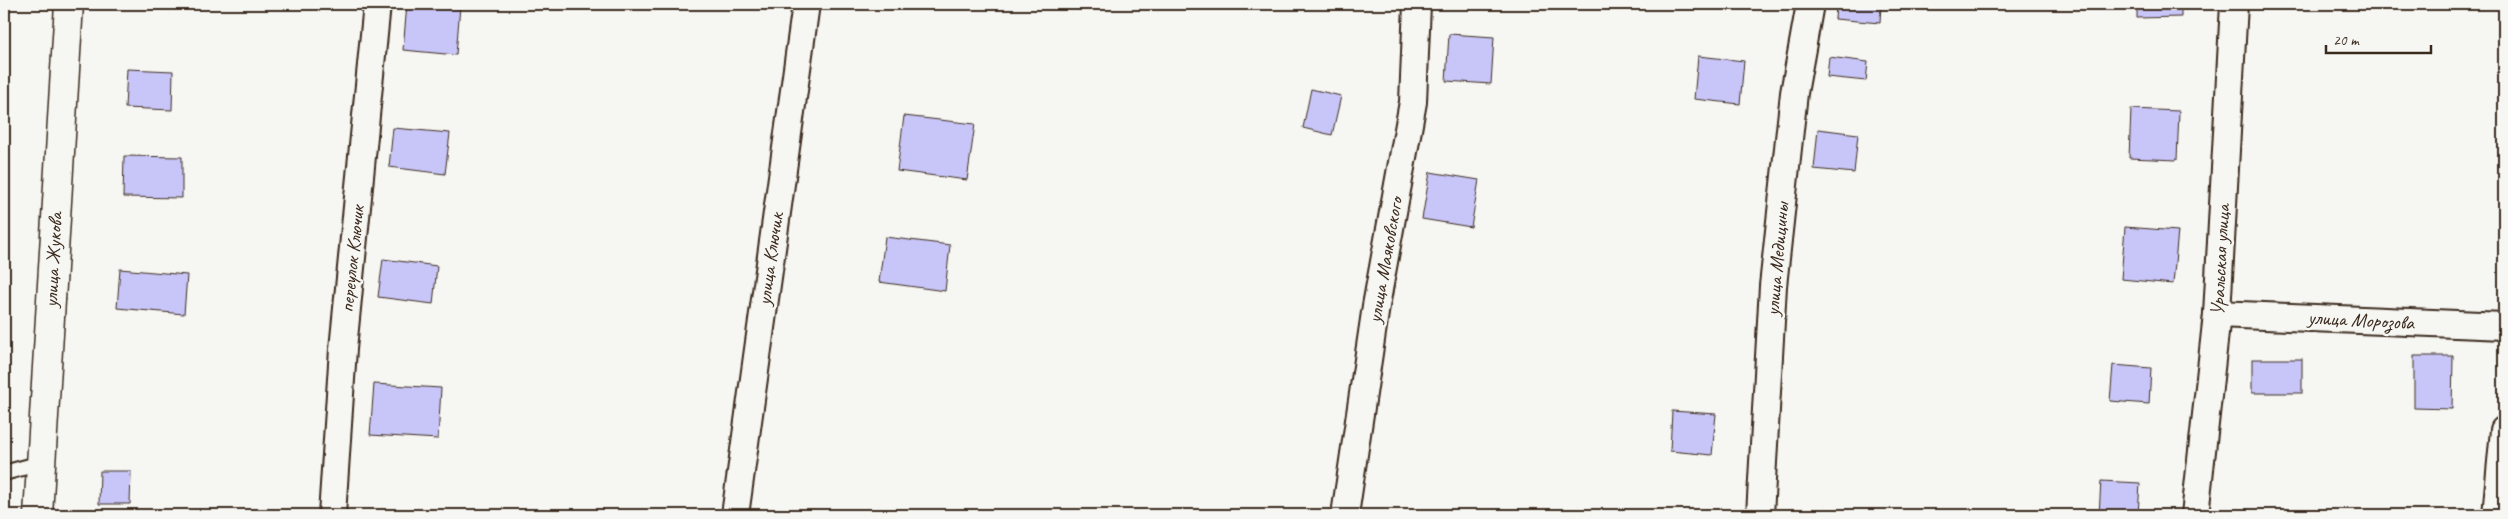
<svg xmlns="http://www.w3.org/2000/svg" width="2508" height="519" font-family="Caveat,sans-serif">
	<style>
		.building { fill: #c8c6f8; stroke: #3b2a1e }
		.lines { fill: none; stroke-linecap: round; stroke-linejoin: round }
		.lane-casing { stroke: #3b2a1e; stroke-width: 18 }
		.street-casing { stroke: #3b2a1e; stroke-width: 30 }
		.secondary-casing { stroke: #3b2a1e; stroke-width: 31 }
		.lane { stroke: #f6f6f2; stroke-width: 14 }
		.street { stroke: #f6f6f2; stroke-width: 26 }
		.secondary { stroke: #f6f6f2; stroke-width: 28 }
		.labels { text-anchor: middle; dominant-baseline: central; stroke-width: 5; stroke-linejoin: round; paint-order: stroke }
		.street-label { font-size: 20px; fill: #3b2a1e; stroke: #f6f6f2 }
	</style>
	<rect width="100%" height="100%" fill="#f6f6f2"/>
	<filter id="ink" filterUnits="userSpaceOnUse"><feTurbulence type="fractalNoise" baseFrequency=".02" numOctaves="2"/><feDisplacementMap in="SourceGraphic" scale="10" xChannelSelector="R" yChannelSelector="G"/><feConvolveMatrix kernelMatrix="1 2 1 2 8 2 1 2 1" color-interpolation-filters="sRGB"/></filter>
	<g filter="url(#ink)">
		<g class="building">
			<polygon points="407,4 460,6 456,55 403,50"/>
			<polygon points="938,4 969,4 969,9"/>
			<polygon points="1836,4 1881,4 1880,23 1835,19"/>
			<polygon points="2137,4 2181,4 2181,17 2137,18"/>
			<polygon points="1449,34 1494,37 1491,84 1446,81"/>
			<polygon points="1698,56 1744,61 1740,104 1694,99"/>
			<polygon points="1829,57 1868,62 1866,81 1827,77"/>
			<polygon points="127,69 173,71 172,110 125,108"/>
			<polygon points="1311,89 1341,96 1332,135 1303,128"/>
			<polygon points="2131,109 2179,111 2177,160 2129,158"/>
			<polygon points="904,116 975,124 967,180 897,171"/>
			<polygon points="393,128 450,133 445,174 389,167"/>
			<polygon points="1818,129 1858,134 1854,173 1814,169"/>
			<polygon points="124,156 182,157 182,198 123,197"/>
			<polygon points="1430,172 1479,180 1471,227 1422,219"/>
			<polygon points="2125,227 2178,231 2173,284 2121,279"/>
			<polygon points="885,237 950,245 945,291 879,282"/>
			<polygon points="383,259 437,266 433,304 378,297"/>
			<polygon points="120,269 187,275 184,314 117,308"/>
			<polygon points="2414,356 2453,356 2452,409 2414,408"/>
			<rect x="2252" y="359" width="50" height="34"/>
			<polygon points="2113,365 2151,368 2149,404 2110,401"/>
			<polygon points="374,384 441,388 438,439 370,435"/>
			<polygon points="1672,411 1716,414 1712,455 1670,451"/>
			<polygon points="100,471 131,471 130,504 99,504"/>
			<polygon points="2101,481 2140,483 2138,515 2099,515"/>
		</g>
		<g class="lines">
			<g class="lane-casing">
				<polyline id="lane" points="4,473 41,463"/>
			</g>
			<g class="street-casing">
				<g id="street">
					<polyline points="2217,314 2504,326"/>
					<polyline points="332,515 343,349 377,4"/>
					<polyline points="735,515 806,4"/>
					<polyline points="1345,515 1376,306 1413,102 1417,4"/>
					<polyline points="1760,515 1773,286 1794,93 1810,4"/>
					<polyline points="2195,515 2217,314 2234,4"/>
					<polyline points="2496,515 2504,430"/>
				</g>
			</g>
			<g class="secondary-casing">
				<polyline id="secondary" points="38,515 69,4"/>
			</g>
			<use href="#lane" class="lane"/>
			<use href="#street" class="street"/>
			<use href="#secondary" class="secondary"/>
		</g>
	</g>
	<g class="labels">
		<g class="street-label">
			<text transform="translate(352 259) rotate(-84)">переулок Ключик</text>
			<text transform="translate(770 259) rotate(-82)">улица Ключик</text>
			<text transform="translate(1777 259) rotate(-85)">улица Медицины</text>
			<text transform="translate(53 260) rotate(-87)">улица Жукова</text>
			<text transform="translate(1385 260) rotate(-80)">улица Маяковского</text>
			<text transform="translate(2220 260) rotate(-87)">Уральская улица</text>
			<text transform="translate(2361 320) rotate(3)">улица Морозова</text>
		</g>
	</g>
	<rect width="2508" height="519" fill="none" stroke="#f6f6f2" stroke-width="20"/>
	<rect x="10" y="10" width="2488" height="499" fill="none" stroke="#3b2a1e" stroke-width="2" filter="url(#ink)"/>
	<path d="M2326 45v8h105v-8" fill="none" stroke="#3b2a1e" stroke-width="2.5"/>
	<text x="2333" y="45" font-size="15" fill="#3b2a1e" stroke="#f6f6f2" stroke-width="4" paint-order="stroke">20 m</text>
</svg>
